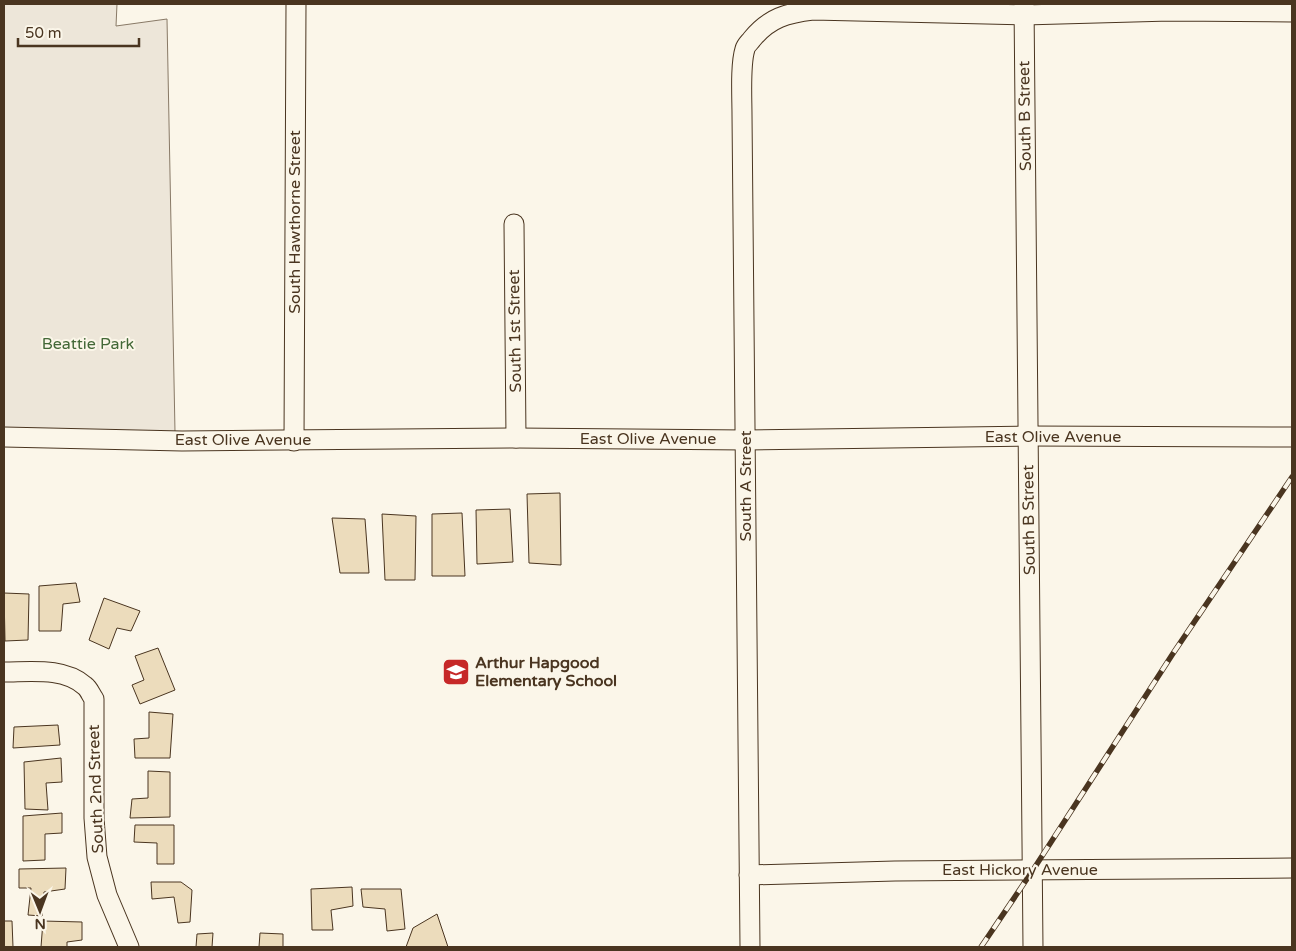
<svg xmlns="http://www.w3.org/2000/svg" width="1296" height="951" font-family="'Varela Round',sans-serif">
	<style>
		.green { fill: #ede6d9; stroke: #887966 }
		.building { fill: #ecdcbc; stroke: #4a3520 }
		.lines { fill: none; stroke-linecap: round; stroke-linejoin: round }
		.minor-casing { stroke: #4a3520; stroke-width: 21 }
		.minor { stroke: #fbf6e9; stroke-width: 19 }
		.rail-casing { stroke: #4a3520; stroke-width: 5.5 }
		.rail { stroke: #fbf6e9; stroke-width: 4; stroke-dasharray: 11; stroke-linecap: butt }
		.labels { text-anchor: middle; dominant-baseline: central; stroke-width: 4; stroke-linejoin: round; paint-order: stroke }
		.street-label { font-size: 16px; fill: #4a3520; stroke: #fbf6e9 }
		.park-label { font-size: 16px; fill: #436837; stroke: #fbf6e9 }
		.poi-label { font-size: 16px; font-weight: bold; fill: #4a3520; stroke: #fbf6e9; text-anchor: start }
	</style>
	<rect width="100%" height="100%" fill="#fbf6e9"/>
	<polygon class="green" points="4,4 117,4 116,26 167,19 175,432 4,434"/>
	<g class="building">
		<polygon points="560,493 561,565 529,563 527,494"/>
		<polygon points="510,509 513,562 477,564 476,510"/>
		<polygon points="462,513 465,576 432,576 432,514"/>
		<polygon points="382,514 416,516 415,580 385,580"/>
		<polygon points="332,518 365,519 369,573 340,573"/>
		<polygon points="76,583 80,602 63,604 61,631 39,631 39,586"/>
		<polygon points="4,593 29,594 28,640 5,641"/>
		<polygon points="104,598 140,611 131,631 117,628 109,649 89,640"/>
		<polygon points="158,648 175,690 140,704 132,685 144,680 135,656"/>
		<polygon points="149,712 173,714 170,758 135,758 134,739 149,738"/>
		<polygon points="58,725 60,745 13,748 14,727"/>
		<polygon points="61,758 62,782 46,783 48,810 25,809 24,762"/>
		<polygon points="148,771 170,772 170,817 130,818 132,799 148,798"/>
		<polygon points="62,813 62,833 45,834 45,860 23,861 23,816"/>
		<polygon points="135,825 174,825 174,864 157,864 157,843 134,842"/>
		<polygon points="66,868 65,889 44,892 42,916 28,915 31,888 19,888 19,869"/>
		<polygon points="151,882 181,882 192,890 190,922 178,923 174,897 152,899"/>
		<polygon points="352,887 353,906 331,910 333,930 312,930 311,889"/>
		<polygon points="361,889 401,889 405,929 387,931 385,909 363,907"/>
		<polygon points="437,914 448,947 406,947 413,928"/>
		<polygon points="4,921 12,921 13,947 4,947"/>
		<polygon points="43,921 82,922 82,940 67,942 67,947 41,947"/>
		<polygon points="213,933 212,947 196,947 197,934"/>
		<polygon points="260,933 283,934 283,947 259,947"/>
	</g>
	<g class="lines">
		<g class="minor-casing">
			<g id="minor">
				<polyline points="1024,4 1033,947"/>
				<polyline points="514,224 516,438"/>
				<polyline points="4,437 182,441 516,438 746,440 1028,436 1292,437"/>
				<polyline points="294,441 296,4"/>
				<path d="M4 672C30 672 64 667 85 686 89 689 91 695 94 699V818L97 857 107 895 129 947"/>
				<polyline points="749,875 895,871 1292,868"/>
				<path d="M750 947 742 115C742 97 740 65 745 49 746 45 750 42 752 39 769 18 787 13 813 10L1024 15 1170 11 1292 12"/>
			</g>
		</g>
		<use href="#minor" class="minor"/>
		<g class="rail-casing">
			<polyline id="rail" points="981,947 1033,870 1172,655 1292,477"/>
		</g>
		<use href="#rail" class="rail"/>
	</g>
	<defs>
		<g id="school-square" transform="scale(1.4375)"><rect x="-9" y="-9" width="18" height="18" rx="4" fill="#c62828" stroke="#fbf6e9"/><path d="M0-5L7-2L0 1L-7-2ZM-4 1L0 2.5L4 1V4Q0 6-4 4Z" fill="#fff"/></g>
	</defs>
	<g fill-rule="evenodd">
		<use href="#school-square" x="456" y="672"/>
	</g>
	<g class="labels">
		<g class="street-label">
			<text transform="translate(1025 116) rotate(-91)">South B Street</text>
			<text transform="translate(295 222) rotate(-90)">South Hawthorne Street</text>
			<text transform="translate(515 331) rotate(-91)">South 1st Street</text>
			<text x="1053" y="437">East Olive Avenue</text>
			<text x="648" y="439">East Olive Avenue</text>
			<text x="243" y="440">East Olive Avenue</text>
			<text transform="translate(746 486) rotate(-90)">South A Street</text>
			<text transform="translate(1029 520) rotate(-91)">South B Street</text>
			<text transform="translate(96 789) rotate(-92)">South 2nd Street</text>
			<text x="1020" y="870">East Hickory Avenue</text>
		</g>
		<g class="park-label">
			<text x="88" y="344">Beattie Park</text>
		</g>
		<g class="poi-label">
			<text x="475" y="663">Arthur Hapgood<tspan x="475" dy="18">Elementary School</tspan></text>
		</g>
	</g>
	<rect width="1296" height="951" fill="none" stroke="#4a3520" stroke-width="10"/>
	<g transform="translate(40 911) rotate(179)" stroke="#fbf6e9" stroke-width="4" paint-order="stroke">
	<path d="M0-4L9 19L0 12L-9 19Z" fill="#4a3520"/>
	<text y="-8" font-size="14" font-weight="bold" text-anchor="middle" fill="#4a3520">N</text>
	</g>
	<path d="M18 38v8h121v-8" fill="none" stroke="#4a3520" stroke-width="2.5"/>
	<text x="25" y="38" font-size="15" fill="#4a3520" stroke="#fbf6e9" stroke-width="4" paint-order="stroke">50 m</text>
</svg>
